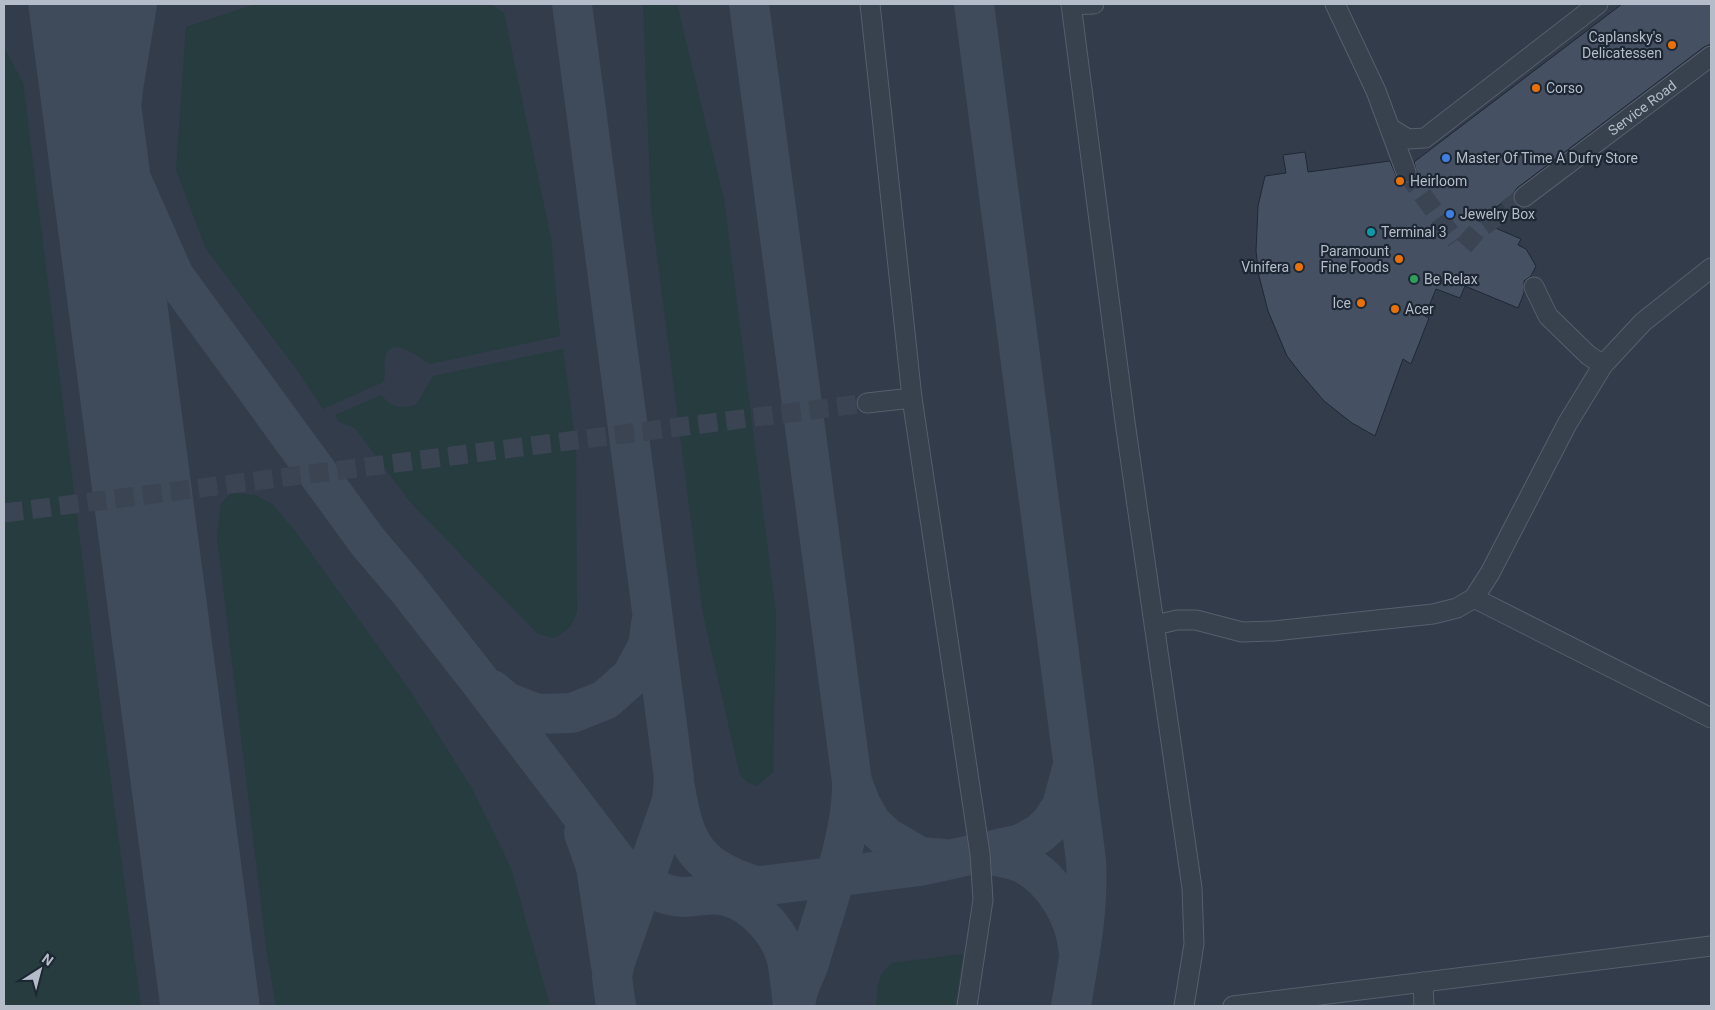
<svg xmlns="http://www.w3.org/2000/svg" width="1715" height="1010" font-family="Roboto,sans-serif">
	<style>
		.airport { fill: #323c4b }
		.green { fill: #263c3f }
		.lines { fill: none; stroke-linecap: round; stroke-linejoin: round }
		.taxiway { stroke: #3f4a5a; stroke-width: 40 }
		.runway { stroke: #3f4a5a; stroke-width: 99 }
		.building { fill: #455162; stroke: #1f2835 }
		.minor-tunnel { stroke: #3a4453; stroke-width: 19; stroke-dasharray: 19 9; stroke-linecap: butt }
		.minor-casing { stroke: #565f6c; stroke-width: 21 }
		.minor { stroke: #38414e; stroke-width: 19 }
		.food-dot { fill: #e8710a; stroke: #1d2633; stroke-width: 2 }
		.shop-dot { fill: #3f7fe0; stroke: #1d2633; stroke-width: 2 }
		.culture-dot { fill: #0f9aa8; stroke: #1d2633; stroke-width: 2 }
		.leisure-dot { fill: #2e9e5b; stroke: #1d2633; stroke-width: 2 }
		.labels { text-anchor: middle; dominant-baseline: central; stroke-width: 4.5; stroke-linejoin: round; paint-order: stroke }
		.poi-label { font-size: 14px; fill: #b4bcc9; stroke: #1d2633; text-anchor: start }
		.street-label { font-size: 14px; fill: #b4bcc9; stroke: #1d2633 }
	</style>
	<rect width="100%" height="100%" fill="#242f3e"/>
	<rect class="airport" x="4" y="4" width="1707" height="1002"/>
	<g class="green">
		<path d="M256 4H491L504 13 551 239 560 336 430 364C419 358 389 332 385 359 383 368 387 373 383 382L323 409 295 367 206 249 176 170 186 27Z"/>
		<polygon points="643,4 677,4 724,200 776,615 773,772 757,786 747,782 740,775 703,614 651,208"/>
		<polygon points="4,51 6,51 23,83 99,693 141,1006 4,1006"/>
		<path d="M563 349 576 449 577 612C572 626 567 632 553 638L537 633 411 503 355 428 339 422 335 415 381 395C391 408 401 409 416 405L433 376Z"/>
		<polygon points="231,493 255,495 272,504 295,531 411,692 471,787 511,868 550,1006 276,1006 267,953 217,537 221,503"/>
		<polygon points="963,954 955,1006 876,1006 878,984 882,973 892,963"/>
	</g>
	<g class="lines">
		<g class="taxiway">
			<polyline points="55,4 74,27 85,56 87,26 96,4"/>
			<polyline points="137,4 123,89 117,147 117,233 141,485"/>
			<polyline points="572,4 674,778 672,801 615,962 612,977 616,1006"/>
			<path d="M749 4 852 782C853 837 825 906 810 960 806 974 798 985 796 1000"/>
			<path d="M974 4 1086 860C1089 909 1079 957 1071 1006"/>
			<path d="M85 56 117 147 174 276 368 542 407 588 479 680 622 868C640 883 659 896 684 897 697 897 712 892 726 896 753 902 781 933 787 960 790 975 791 991 793 1006"/>
			<polyline points="492,690 506,702 537,714 572,713 605,700 631,677 648,646 651,624"/>
			<polyline points="852,782 861,805 872,824 886,837 920,857 944,859"/>
			<path d="M675 787C685 849 698 867 758 887"/>
			<polyline points="584,833 596,867 611,966"/>
			<path d="M981 854C996 856 1013 858 1026 865 1054 881 1075 916 1078 947"/>
			<polyline points="713,892 920,866 1021,844 1039,834 1050,824 1062,806 1072,769"/>
		</g>
		<polyline class="runway" points="78,4 210,1006"/>
	</g>
	<polygon class="building" points="1622,4 1711,4 1711,44 1704,47 1517,188 1513,194 1479,221 1521,239 1518,245 1526,249 1536,266 1531,276 1524,281 1524,293 1518,308 1465,286 1460,298 1436,289 1425,316 1429,318 1411,364 1403,359 1375,436 1352,423 1324,401 1301,374 1287,356 1268,311 1259,276 1256,251 1258,206 1265,176 1286,173 1283,155 1305,152 1308,172 1390,161 1398,180 1410,182 1417,174 1414,162"/>
	<g class="lines">
		<g class="minor-tunnel">
			<polyline points="1406,172 1456,241"/>
			<polyline points="1464,246 1477,231 1524,197"/>
			<polyline points="4,513 867,403"/>
		</g>
		<g class="minor-casing">
			<g id="minor">
				<polyline points="870,4 912,398 980,854 983,900 967,1006"/>
				<polyline points="1071,4 1125,422 1192,888 1194,944 1184,1006"/>
				<polyline points="1335,4 1376,91 1406,172"/>
				<polyline points="1071,5 1094,4"/>
				<polyline points="1390,128 1408,139 1425,138 1598,4"/>
				<path id="s1" d="M1524 197 1711 56"/>
				<polyline points="1534,287 1548,316 1588,355 1603,365"/>
				<polyline points="867,403 912,398"/>
				<polyline points="1474,598 1711,718"/>
				<polyline points="1155,625 1177,620 1196,620 1242,632 1274,631 1433,614 1457,608 1474,598 1490,573 1567,424 1603,365 1643,322 1711,268"/>
				<polyline points="1423,982 1424,1006"/>
				<polyline points="1233,1006 1711,946"/>
			</g>
		</g>
		<use href="#minor" class="minor"/>
	</g>
	<g class="food-dot">
		<circle cx="1672" cy="45" r="5"/>
		<circle cx="1536" cy="88" r="5"/>
		<circle cx="1400" cy="181" r="5"/>
		<circle cx="1399" cy="259" r="5"/>
		<circle cx="1299" cy="267" r="5"/>
		<circle cx="1361" cy="303" r="5"/>
		<circle cx="1395" cy="309" r="5"/>
	</g>
	<g class="shop-dot">
		<circle cx="1446" cy="158" r="5"/>
		<circle cx="1450" cy="214" r="5"/>
	</g>
	<circle class="culture-dot" cx="1371" cy="232" r="5"/>
	<circle class="leisure-dot" cx="1414" cy="279" r="5"/>
	<g class="labels">
		<g class="poi-label">
			<text x="1662" y="37" text-anchor="end">Caplansky's<tspan x="1662" dy="16">Delicatessen</tspan></text>
			<text x="1546" y="88">Corso</text>
			<text x="1456" y="158">Master Of Time A Dufry Store</text>
			<text x="1410" y="181">Heirloom</text>
			<text x="1460" y="214">Jewelry Box</text>
			<text x="1381" y="232">Terminal 3</text>
			<text x="1389" y="251" text-anchor="end">Paramount<tspan x="1389" dy="16">Fine Foods</tspan></text>
			<text x="1289" y="267" text-anchor="end">Vinifera</text>
			<text x="1424" y="279">Be Relax</text>
			<text x="1351" y="303" text-anchor="end">Ice</text>
			<text x="1405" y="309">Acer</text>
		</g>
		<g class="street-label">
			<text stroke="none"><textPath href="#s1" startOffset="148">Service Road</textPath></text>
		</g>
	</g>
	<rect width="1715" height="1010" fill="none" stroke="#b4bcc9" stroke-width="10"/>
	<g transform="translate(40 970) rotate(36)" stroke="#1d2633" stroke-width="4" paint-order="stroke">
	<path d="M0-4L9 19L0 12L-9 19Z" fill="#b4bcc9"/>
	<text y="-8" font-size="14" font-weight="bold" text-anchor="middle" fill="#b4bcc9">N</text>
	</g>
</svg>
